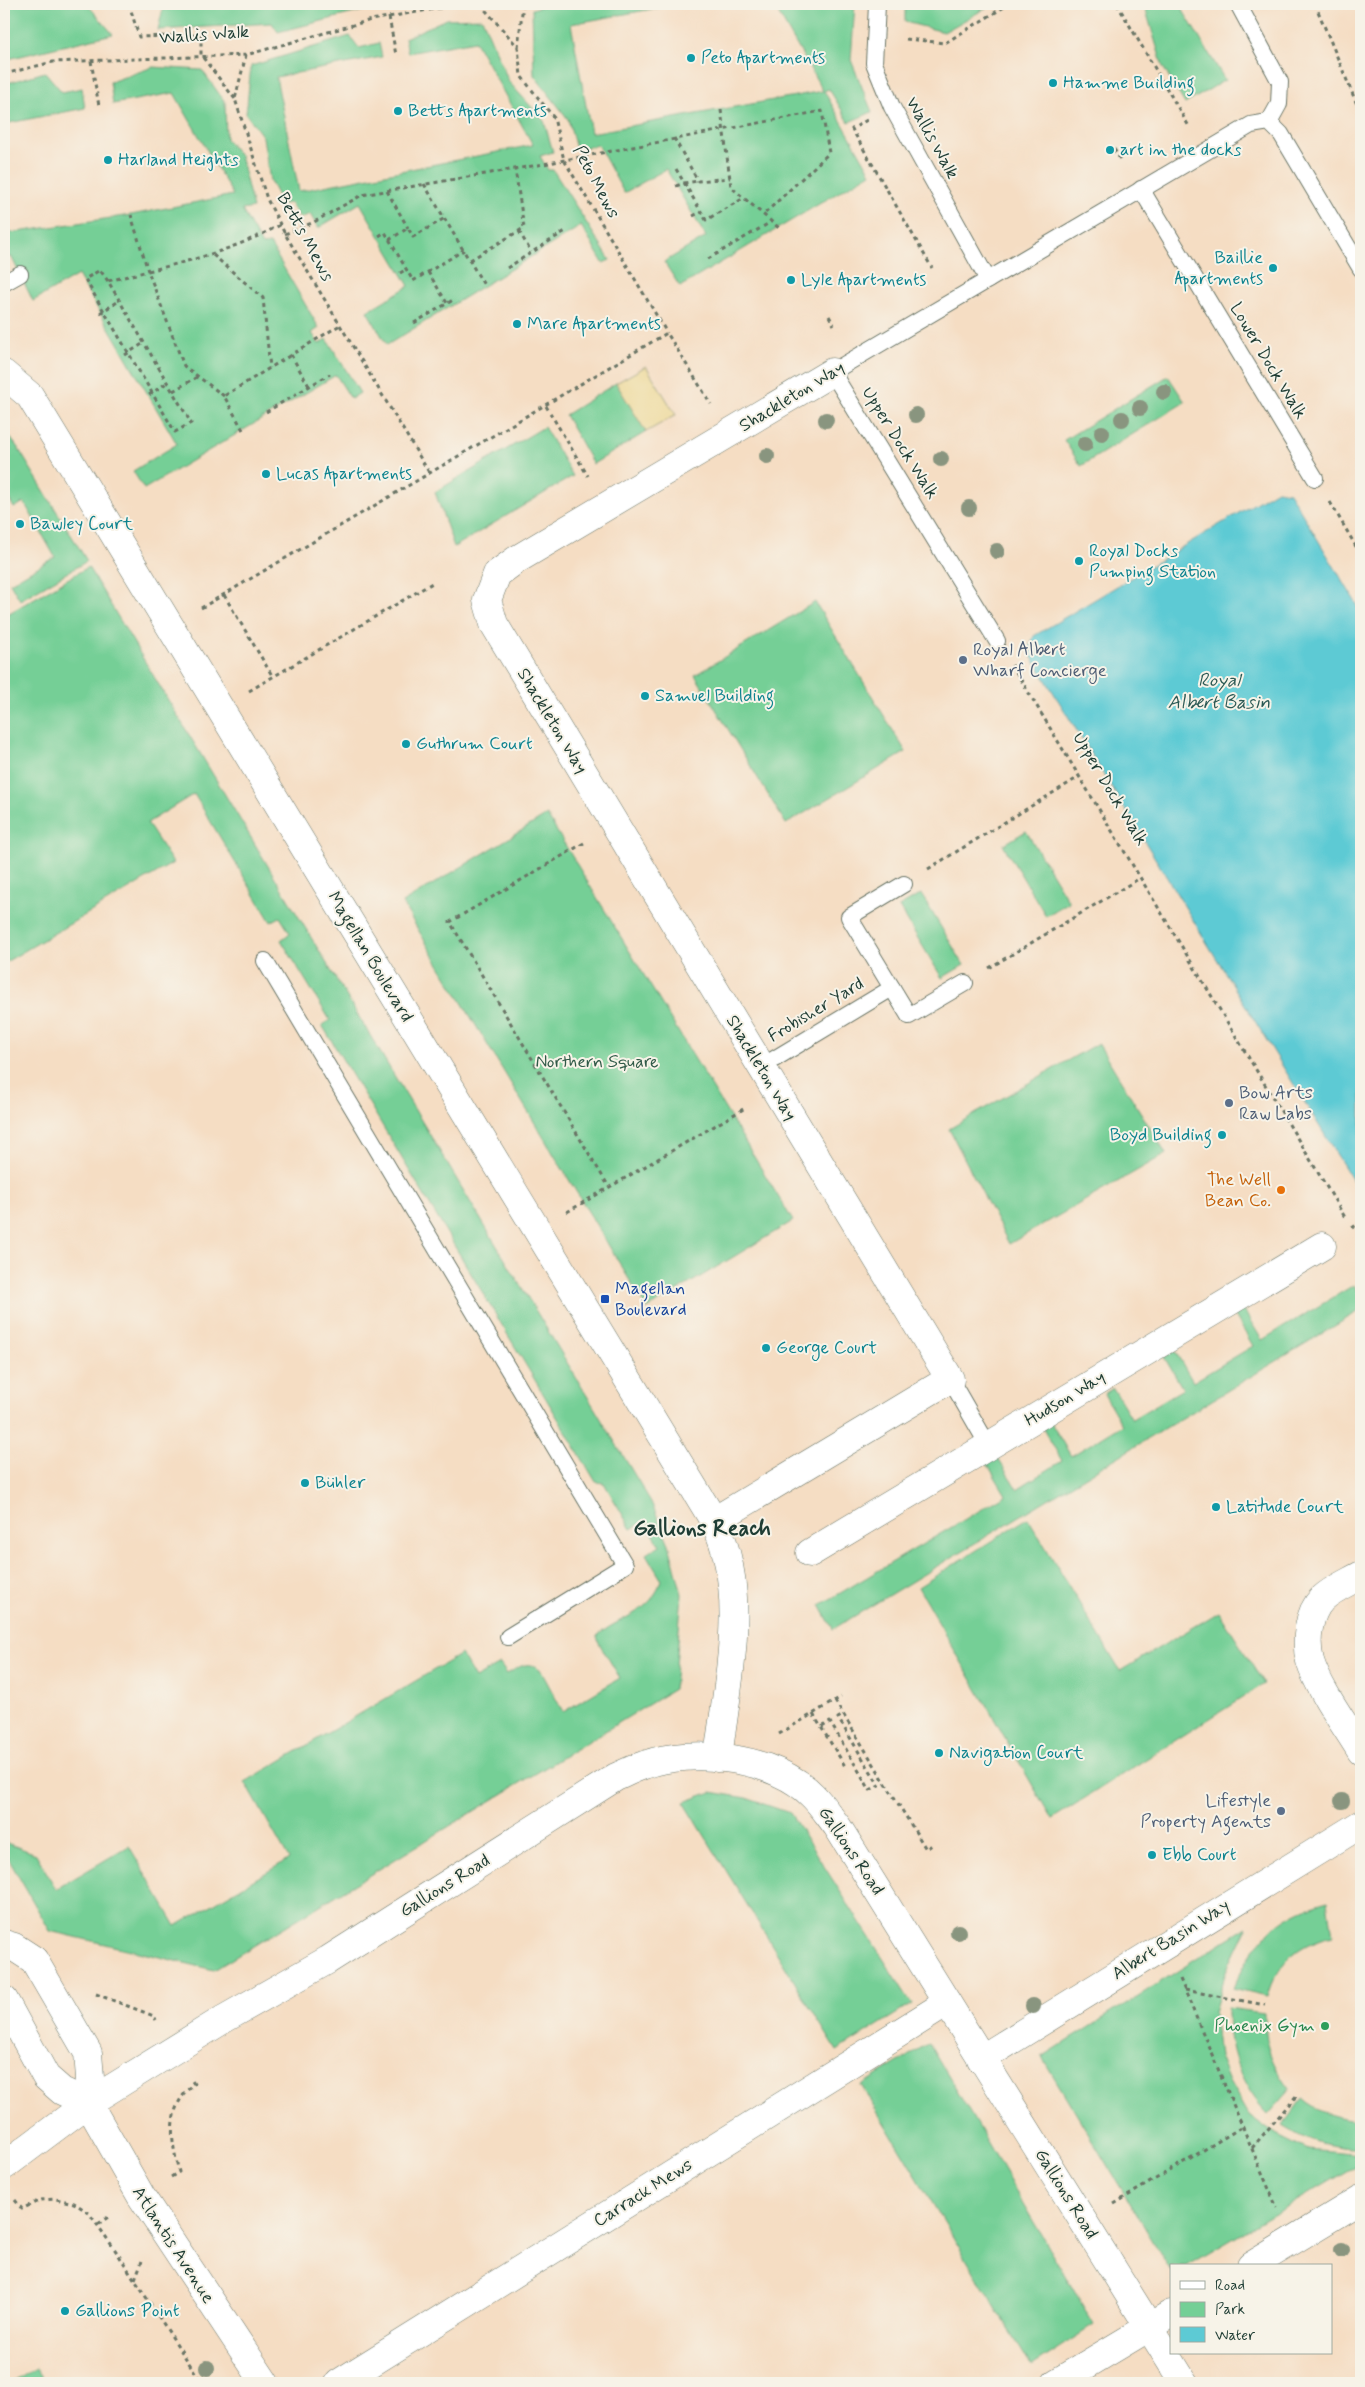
<svg xmlns="http://www.w3.org/2000/svg" width="1365" height="2387" font-family="Mynerve,sans-serif">
	<style>
		.green { fill: #74cf96; stroke: #4a8665 }
		.sand { fill: #eeda9e; stroke: #868c69 }
		.water { fill: #5dcad4; stroke: #3e8484 }
		.lines { fill: none; stroke-linecap: round; stroke-linejoin: round }
		.lane-casing { stroke: #6a7566; stroke-width: 18 }
		.street-casing { stroke: #6a7566; stroke-width: 29 }
		.secondary-casing { stroke: #6a7566; stroke-width: 29 }
		.path { stroke: #6a7566; stroke-width: 3; stroke-dasharray: 4 4; stroke-linecap: butt }
		.lane { stroke: #fff; stroke-width: 16 }
		.street { stroke: #fff; stroke-width: 28 }
		.secondary { stroke: #fff; stroke-width: 28 }
		.tree { fill: #89957f }
		.culture-dot { fill: #0f9aa8; stroke: #f7f3e8; stroke-width: 2 }
		.service-dot { fill: #5c6f8a; stroke: #f7f3e8; stroke-width: 2 }
		.food-dot { fill: #e8710a; stroke: #f7f3e8; stroke-width: 2 }
		.transit-dot { fill: #1a4fb4; stroke: #f7f3e8; stroke-width: 2 }
		.leisure-dot { fill: #2e9e5b; stroke: #f7f3e8; stroke-width: 2 }
		.labels { text-anchor: middle; dominant-baseline: central; stroke-width: 4; stroke-linejoin: round; paint-order: stroke }
		.street-label { font-size: 18px; fill: #1f3d34; stroke: #f7f3e8 }
		.culture-label { font-size: 18px; fill: #0d838f; stroke: #f7f3e8; text-anchor: start }
		.service-label { font-size: 18px; fill: #4e5e75; stroke: #f7f3e8; text-anchor: start }
		.park-label { font-size: 18px; fill: #305a48; stroke: #f7f3e8 }
		.food-label { font-size: 18px; fill: #c56008; stroke: #f7f3e8; text-anchor: end }
		.transit-label { font-size: 18px; fill: #164399; stroke: #f7f3e8; text-anchor: start }
		.leisure-label { font-size: 18px; fill: #27864d; stroke: #f7f3e8; text-anchor: end }
		.water-label { font-size: 19px; font-style: italic; fill: #2b5954; stroke: #f7f3e8 }
		.district-label { font-size: 22px; font-weight: bold; fill: #1f3d34; stroke: #f7f3e8 }
	</style>
	<rect width="100%" height="100%" fill="#f7f3e8"/>
	<filter id="ink" filterUnits="userSpaceOnUse"><feTurbulence type="fractalNoise" baseFrequency=".02" numOctaves="2"/><feDisplacementMap in="SourceGraphic" scale="10" xChannelSelector="R" yChannelSelector="G"/><feConvolveMatrix kernelMatrix="1 2 1 2 8 2 1 2 1" color-interpolation-filters="sRGB"/></filter>
	<filter id="wash" filterUnits="userSpaceOnUse"><feTurbulence type="fractalNoise" baseFrequency=".0096" numOctaves="4" result="noise"/><feDisplacementMap in="SourceGraphic" scale="20" xChannelSelector="R" yChannelSelector="G"/><feGaussianBlur stdDeviation="1.12" result="paint"/><feColorMatrix in="noise" values="0 0 0 0 0 0 0 0 0 0 0 0 0 0 0 0 0 1.4 0 .05"/><feComposite in="paint" operator="in"/></filter>
	<g filter="url(#wash)">
		<rect width="100%" height="100%" fill="#f5ddc3"/>
		<g class="green">
			<polygon points="4,4 87,4 113,34 4,60"/>
			<polygon points="164,4 390,4 278,32 272,23 158,30"/>
			<polygon points="549,4 679,4 571,24 591,133 823,91 773,4 855,4 851,60 872,112 849,122 829,89 824,91 871,173 680,287 664,262 706,237 666,169 624,193 598,145 576,149 568,119 534,75 532,9"/>
			<polygon points="905,4 993,4 944,32 905,22"/>
			<polygon points="1144,4 1179,4 1225,80 1185,104 1163,67"/>
			<polygon points="482,18 509,82 544,121 553,152 540,156 548,170 553,170 610,260 603,263 580,224 581,226 387,345 367,311 409,286 360,203 318,228 310,214 300,218 290,203 282,204 270,181 263,137 246,114 251,66 350,36 359,48 379,43 382,57 276,77 299,191 533,145 475,41 408,53 405,38 446,19"/>
			<polygon points="153,67 202,70 225,102 226,139 240,155 253,208 242,210 262,245 270,244 319,328 312,333 319,344 327,339 360,393 351,399 336,375 144,489 133,471 177,444 78,275 33,301 11,256 4,260 4,234 131,215 233,195 174,93 113,104 110,82"/>
			<polygon points="45,72 62,92 82,88 85,108 4,124 4,84"/>
			<polygon points="1168,376 1185,402 1081,466 1064,440"/>
			<polygon points="616,383 646,432 593,464 565,415"/>
			<polygon points="544,427 573,476 454,547 435,492"/>
			<polygon points="4,429 18,448 87,561 20,600 10,583 55,557 24,502 14,508 4,490"/>
			<path d="M88 567 651 1502 669 1544 682 1594 674 1689 214 1970 50 1931 5 1853 4 1842 36 1854 56 1889 129 1846 176 1926 289 1859 245 1782 461 1654 475 1678 500 1664 507 1674C519 1667 527 1660 540 1669L563 1712 620 1678 599 1643 597 1636C621 1615 653 1614 661 1579L646 1554 660 1545 645 1521 631 1529 604 1483 596 1482 322 1025 330 1020 281 940 290 933 280 917 271 922 194 794 147 823 173 863 4 963V616Z"/>
			<polygon points="815,602 906,752 786,824 695,675"/>
			<polygon points="547,815 793,1221 647,1309 402,903"/>
			<polygon points="1026,831 1069,902 1046,916 1003,845"/>
			<polygon points="921,894 964,965 942,978 899,907"/>
			<polygon points="1098,1043 1166,1154 1009,1244 949,1129"/>
			<polygon points="1354,1285 1361,1296 1361,1310 833,1629 820,1605 1006,1495 985,1460 995,1454 1017,1489 1062,1461 1043,1428 1051,1423 1071,1456 1122,1425 1104,1394 1113,1388 1132,1419 1183,1389 1164,1357 1175,1351 1193,1382 1253,1346 1234,1314 1243,1309 1262,1340"/>
			<polygon points="1028,1518 1120,1671 1219,1612 1264,1684 1052,1819 918,1587"/>
			<polygon points="711,1792 746,1798 790,1813 912,2004 837,2051 684,1802"/>
			<path d="M1328 1901 1333 1936C1300 1942 1275 1964 1267 1997L1233 1989C1253 1942 1278 1913 1328 1901Z"/>
			<polygon points="1247,1927 1226,1971 1214,2012 1219,2057 1229,2082 1248,2115 1268,2130 1308,2150 1361,2155 1361,2163 1187,2266 1171,2266 1171,2271 1042,2057"/>
			<path d="M1228 2008 1264 2013C1263 2043 1272 2065 1290 2089L1268 2114C1240 2086 1228 2048 1228 2008Z"/>
			<polygon points="929,2043 1094,2325 1031,2366 861,2085"/>
			<path d="M1302 2099C1317 2113 1341 2119 1361 2120V2149C1332 2150 1306 2141 1282 2126Z"/>
			<polygon points="36,2368 46,2383 12,2383"/>
		</g>
		<polygon class="sand" points="646,366 676,415 646,432 616,383"/>
		<polygon class="water" points="1277,490 1289,492 1361,611 1361,1194 1028,651 1034,636"/>
	</g>
	<g filter="url(#ink)">
		<g class="lines">
			<g class="lane-casing">
				<g id="lane">
					<polyline points="1238,4 1280,82 1279,104 1269,122"/>
					<polyline points="877,5 874,63 892,107 988,280"/>
					<polyline points="1141,189 1315,478"/>
					<polyline points="4,283 20,274"/>
					<polyline points="997,641 832,372 1251,125 1269,122 1281,134 1361,269"/>
					<polyline points="904,884 849,917 909,1016 965,983"/>
					<polyline points="265,961 625,1565 508,1637"/>
					<polyline points="761,1067 892,988"/>
					<polyline points="950,1379 988,1445"/>
				</g>
			</g>
			<g class="street-casing">
				<g id="street">
					<path d="M4 374 30 396 714 1521C750 1592 727 1682 718 1758"/>
					<polyline points="714,1521 950,1379 494,624 487,600 497,574 516,560 832,372"/>
					<polyline points="810,1553 1322,1246"/>
					<path d="M1361 1575C1349 1582 1332 1589 1322 1599 1308 1613 1305 1642 1310 1661 1318 1688 1346 1726 1361 1751"/>
					<polyline points="4,1944 14,1947 34,1960 88,2053 90,2078 88,2103"/>
					<polyline points="4,2000 46,2077 62,2091 88,2103"/>
					<polyline points="981,2059 1361,1824"/>
					<path d="M88 2103 224 2019 328 1960 616 1777C625 1773 635 1768 644 1765 693 1747 776 1757 813 1796 822 1805 829 1816 837 1826L1184 2383"/>
					<polyline points="1251,2266 1361,2199"/>
					<polyline points="339,2383 947,2003"/>
					<polyline points="1056,2383 1171,2314"/>
				</g>
			</g>
			<g class="secondary-casing">
				<polyline id="secondary" points="4,2166 88,2103 141,2196 265,2383"/>
			</g>
			<g class="path">
				<polyline points="129,4 139,37 201,35 201,55 235,99"/>
				<polyline points="480,4 518,47 521,76 554,118 564,160 667,333"/>
				<polyline points="1117,4 1190,128"/>
				<polyline points="1315,4 1361,114"/>
				<polyline points="389,17 396,55"/>
				<polyline points="906,39 945,43 1009,4"/>
				<polyline points="518,47 523,4"/>
				<polyline points="246,55 235,99 267,199 285,234 430,474"/>
				<polyline points="91,61 99,106"/>
				<polyline points="4,74 53,62 246,55 371,20 463,4"/>
				<polyline points="721,110 731,187 779,228"/>
				<polyline points="867,120 852,129 932,268"/>
				<polyline points="674,138 698,181 730,178"/>
				<polyline points="1114,149 1120,159"/>
				<polyline points="676,169 706,220 744,198"/>
				<polyline points="424,184 484,285"/>
				<polyline points="676,186 684,183 698,181"/>
				<polyline points="387,191 408,228"/>
				<polyline points="693,216 701,212"/>
				<polyline points="519,231 531,252"/>
				<polyline points="285,234 314,222 362,195 544,164 822,111 829,153 763,215"/>
				<polyline points="379,236 385,232 413,281 464,250"/>
				<polyline points="389,240 408,228 413,237 445,218"/>
				<polyline points="213,255 263,298 270,368"/>
				<polyline points="708,259 771,222"/>
				<polyline points="470,260 524,228 515,169"/>
				<polyline points="507,268 567,230"/>
				<polyline points="428,272 447,303"/>
				<polyline points="400,273 407,269"/>
				<polyline points="108,281 100,270 85,279 175,432 191,423 108,281 148,271 131,215"/>
				<polyline points="100,313 119,301"/>
				<polyline points="829,316 834,325"/>
				<polyline points="414,323 453,300"/>
				<polyline points="125,355 144,343"/>
				<polyline points="309,386 291,355 340,325"/>
				<polyline points="173,391 197,377"/>
				<polyline points="149,395 168,382"/>
				<path d="M224 396 184 366 148 271C194 260 238 248 280 225"/>
				<polyline points="546,406 588,476"/>
				<polyline points="266,412 330,374"/>
				<polyline points="243,430 224,396 291,355"/>
				<polyline points="1330,502 1361,555"/>
				<polyline points="224,595 273,677"/>
				<polyline points="201,608 667,333 711,404"/>
				<polyline points="1012,665 1346,1219"/>
				<polyline points="249,691 434,582"/>
				<polyline points="584,843 450,922 609,1187"/>
				<polyline points="928,869 1079,777"/>
				<polyline points="989,968 1140,878"/>
				<polyline points="567,1212 745,1108"/>
				<polyline points="1352,1228 1361,1222"/>
				<polyline points="835,1701 926,1849 932,1845"/>
				<polyline points="813,1714 845,1766"/>
				<polyline points="822,1727 830,1722 870,1790 879,1785 838,1718 843,1715"/>
				<polyline points="779,1734 841,1697"/>
				<polyline points="1180,1979 1277,2208"/>
				<polyline points="1185,1990 1265,2005"/>
				<polyline points="96,1994 154,2016 156,2020"/>
				<polyline points="1252,2148 1297,2095"/>
				<path d="M171 2177 179 2172C171 2139 165 2108 194 2084L192 2081"/>
				<polyline points="15,2200 22,2209 40,2200 56,2199 74,2203 89,2213 118,2254 202,2383"/>
				<polyline points="1114,2204 1242,2127"/>
				<polyline points="98,2224 111,2215"/>
				<polyline points="135,2279 142,2261"/>
			</g>
			<use href="#lane" class="lane"/>
			<use href="#street" class="street"/>
			<use href="#secondary" class="secondary"/>
		</g>
		<g class="tree">
			<circle cx="1164" cy="392" r="8"/>
			<circle cx="1140" cy="408" r="8"/>
			<circle cx="916" cy="415" r="8"/>
			<circle cx="1122" cy="419" r="8"/>
			<circle cx="826" cy="420" r="8"/>
			<circle cx="1102" cy="433" r="8"/>
			<circle cx="1085" cy="444" r="8"/>
			<circle cx="767" cy="456" r="8"/>
			<circle cx="941" cy="459" r="8"/>
			<circle cx="969" cy="508" r="8"/>
			<circle cx="997" cy="551" r="8"/>
			<circle cx="1342" cy="1801" r="8"/>
			<circle cx="958" cy="1932" r="8"/>
			<circle cx="1033" cy="2006" r="8"/>
			<circle cx="1342" cy="2250" r="8"/>
			<circle cx="207" cy="2368" r="8"/>
		</g>
	</g>
	<g class="culture-dot">
		<circle cx="691" cy="58" r="5"/>
		<circle cx="1053" cy="83" r="5"/>
		<circle cx="398" cy="111" r="5"/>
		<circle cx="1110" cy="150" r="5"/>
		<circle cx="108" cy="160" r="5"/>
		<circle cx="1273" cy="268" r="5"/>
		<circle cx="791" cy="280" r="5"/>
		<circle cx="517" cy="324" r="5"/>
		<circle cx="266" cy="474" r="5"/>
		<circle cx="20" cy="524" r="5"/>
		<circle cx="1079" cy="561" r="5"/>
		<circle cx="645" cy="696" r="5"/>
		<circle cx="406" cy="744" r="5"/>
		<circle cx="1222" cy="1135" r="5"/>
		<circle cx="766" cy="1348" r="5"/>
		<circle cx="305" cy="1483" r="5"/>
		<circle cx="1216" cy="1507" r="5"/>
		<circle cx="939" cy="1753" r="5"/>
		<circle cx="1152" cy="1855" r="5"/>
		<circle cx="65" cy="2311" r="5"/>
	</g>
	<g class="service-dot">
		<circle cx="963" cy="660" r="5"/>
		<circle cx="1229" cy="1103" r="5"/>
		<circle cx="1281" cy="1811" r="5"/>
	</g>
	<circle class="food-dot" cx="1281" cy="1190" r="5"/>
	<rect class="transit-dot" x="600" y="1294" width="10" height="10" rx="2.5"/>
	<circle class="leisure-dot" cx="1325" cy="2026" r="5"/>
	<g class="labels">
		<g class="street-label">
			<text transform="translate(204 35) rotate(-4)">Wallis Walk</text>
			<text transform="translate(932 138) rotate(61)">Wallis Walk</text>
			<text transform="translate(596 182) rotate(62)">Peto Mews</text>
			<text transform="translate(305 237) rotate(61)">Betts Mews</text>
			<text transform="translate(1268 361) rotate(59)">Lower Dock Walk</text>
			<text transform="translate(792 397) rotate(-31)">Shackleton Way</text>
			<text transform="translate(900 443) rotate(58)">Upper Dock Walk</text>
			<text transform="translate(552 721) rotate(59)">Shackleton Way</text>
			<text transform="translate(1110 789) rotate(59)">Upper Dock Walk</text>
			<text transform="translate(370 957) rotate(59)">Magellan Boulevard</text>
			<text transform="translate(816 1010) rotate(-31)">Frobisher Yard</text>
			<text transform="translate(761 1068) rotate(59)">Shackleton Way</text>
			<text transform="translate(1065 1399) rotate(-31)">Hudson Way</text>
			<text transform="translate(851 1851) rotate(56)">Gallions Road</text>
			<text transform="translate(445 1886) rotate(-32)">Gallions Road</text>
			<text transform="translate(1171 1940) rotate(-32)">Albert Basin Way</text>
			<text transform="translate(643 2193) rotate(-32)">Carrack Mews</text>
			<text transform="translate(1066 2194) rotate(58)">Gallions Road</text>
			<text transform="translate(173 2245) rotate(57)">Atlantis Avenue</text>
		</g>
		<g class="culture-label">
			<text x="701" y="58">Peto Apartments</text>
			<text x="1063" y="83">Hamme Building</text>
			<text x="408" y="111">Betts Apartments</text>
			<text x="1120" y="150">art in the docks</text>
			<text x="118" y="160">Harland Heights</text>
			<text x="1263" y="258" text-anchor="end">Baillie<tspan x="1263" dy="21">Apartments</tspan></text>
			<text x="801" y="280">Lyle Apartments</text>
			<text x="527" y="324">Mare Apartments</text>
			<text x="276" y="474">Lucas Apartments</text>
			<text x="30" y="524">Bawley Court</text>
			<text x="1089" y="551">Royal Docks<tspan x="1089" dy="21">Pumping Station</tspan></text>
			<text x="655" y="696">Samuel Building</text>
			<text x="416" y="744">Guthrum Court</text>
			<text x="1212" y="1135" text-anchor="end">Boyd Building</text>
			<text x="776" y="1348">George Court</text>
			<text x="315" y="1483">Bühler</text>
			<text x="1226" y="1507">Latitude Court</text>
			<text x="949" y="1753">Navigation Court</text>
			<text x="1162" y="1855">Ebb Court</text>
			<text x="75" y="2311">Gallions Point</text>
		</g>
		<g class="service-label">
			<text x="973" y="650">Royal Albert<tspan x="973" dy="21">Wharf Concierge</tspan></text>
			<text x="1239" y="1093">Bow Arts<tspan x="1239" dy="21">Raw Labs</tspan></text>
			<text x="1271" y="1801" text-anchor="end">Lifestyle<tspan x="1271" dy="21">Property Agents</tspan></text>
		</g>
		<g class="park-label">
			<text x="597" y="1062">Northern Square</text>
		</g>
		<g class="food-label">
			<text x="1271" y="1180">The Well<tspan x="1271" dy="21">Bean Co.</tspan></text>
		</g>
		<g class="transit-label">
			<text x="615" y="1289">Magellan<tspan x="615" dy="21">Boulevard</tspan></text>
		</g>
		<g class="leisure-label">
			<text x="1315" y="2026">Phoenix Gym</text>
		</g>
		<g class="water-label">
			<text x="1219" y="680">Royal<tspan x="1219" dy="22">Albert Basin</tspan></text>
		</g>
		<g class="district-label">
			<text x="702" y="1529">Gallions Reach</text>
		</g>
	</g>
	<rect width="1365" height="2387" fill="none" stroke="#f7f3e8" stroke-width="20"/>
	<rect x="1170" y="2264" width="162" height="90" fill="#f7f3e8" stroke="#a1aaa0"/>
	<rect x="1180" y="2281" width="25" height="8" fill="#ffffff" stroke="#a1aaa0"/>
	<text x="1215" y="2290" font-size="15" fill="#1f3d34">Road</text>
	<rect x="1180" y="2302" width="25" height="15" fill="#74cf96" stroke="#a1aaa0"/>
	<text x="1215" y="2314" font-size="15" fill="#1f3d34">Park</text>
	<rect x="1180" y="2327" width="25" height="15" fill="#5dcad4" stroke="#a1aaa0"/>
	<text x="1215" y="2340" font-size="15" fill="#1f3d34">Water</text>
</svg>
